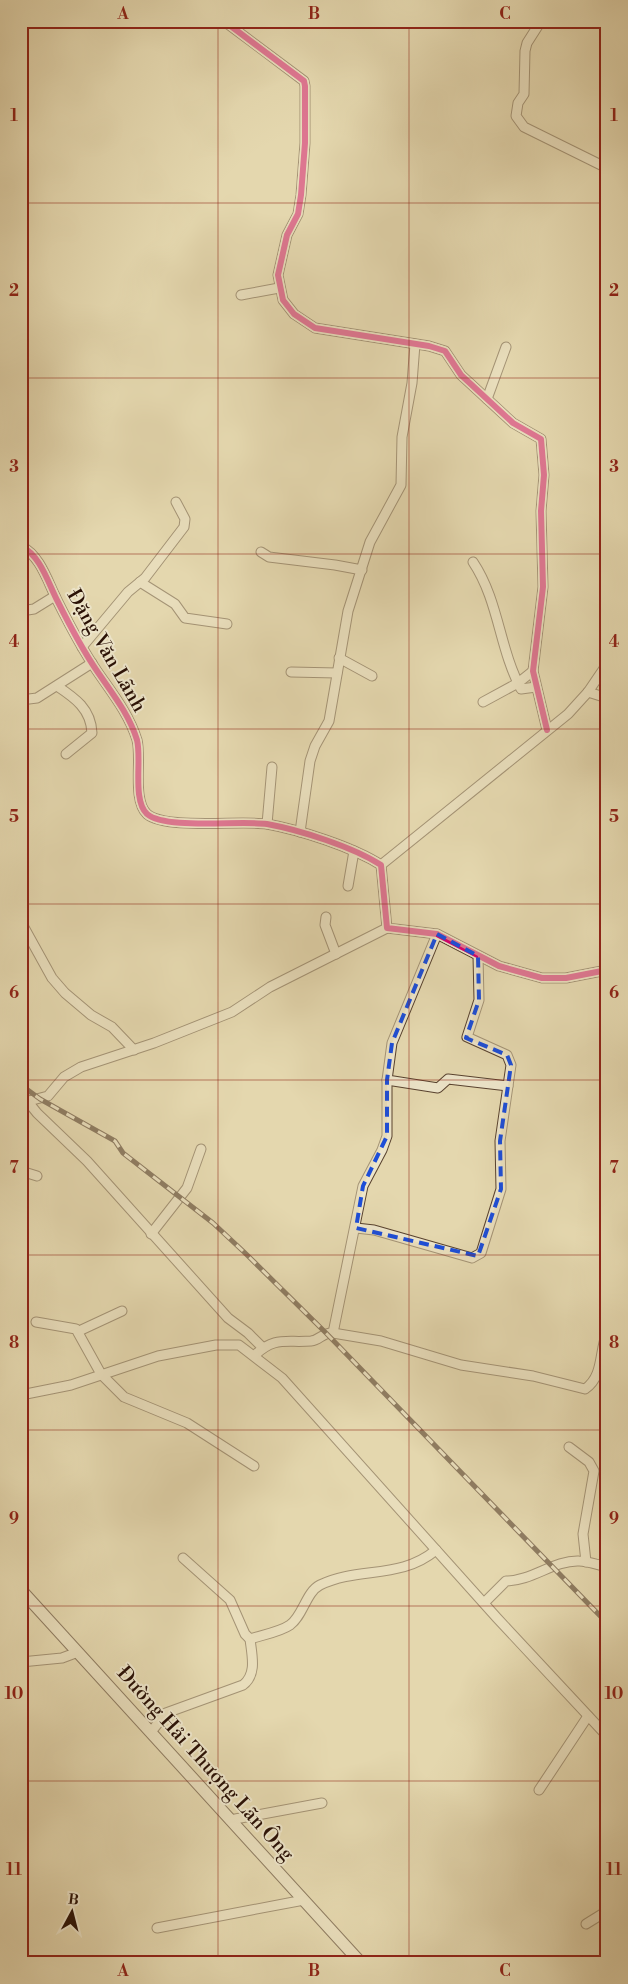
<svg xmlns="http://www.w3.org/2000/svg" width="628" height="1984" font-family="'Libre Bodoni',serif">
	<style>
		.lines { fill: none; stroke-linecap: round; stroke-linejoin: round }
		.street-casing { stroke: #58422f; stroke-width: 11 }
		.secondary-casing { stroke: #291005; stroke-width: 13 }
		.street { stroke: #ede5ca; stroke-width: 9 }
		.secondary { stroke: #ede5ca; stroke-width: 11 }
		.rail-casing { stroke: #291005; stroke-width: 5 }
		.rail { stroke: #ede5ca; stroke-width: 3; stroke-dasharray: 9; stroke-linecap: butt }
		.cycleway-casing { stroke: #ede5ca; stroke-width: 9 }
		.cycleway { stroke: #d6006c; stroke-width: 6 }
		.marked { fill: none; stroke: #1d4ed8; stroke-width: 4; stroke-dasharray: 10 6; stroke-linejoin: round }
		.grid { fill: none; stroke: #8f2418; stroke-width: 1; stroke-opacity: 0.55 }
		.labels { text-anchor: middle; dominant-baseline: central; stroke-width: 4; stroke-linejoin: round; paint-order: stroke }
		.street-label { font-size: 20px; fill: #291005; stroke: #ede5ca }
		.neatline { fill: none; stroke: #8f2418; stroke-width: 2 }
		.grid-label { font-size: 16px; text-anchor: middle; font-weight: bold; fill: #8f2418 }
	</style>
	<rect width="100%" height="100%" fill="#e4d7ae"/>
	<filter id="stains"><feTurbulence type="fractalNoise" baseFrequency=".004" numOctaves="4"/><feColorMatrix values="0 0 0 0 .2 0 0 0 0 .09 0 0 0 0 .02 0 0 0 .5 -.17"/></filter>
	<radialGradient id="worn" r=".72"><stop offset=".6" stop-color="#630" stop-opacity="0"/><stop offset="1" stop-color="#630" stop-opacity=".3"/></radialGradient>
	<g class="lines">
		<g class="street-casing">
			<g id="street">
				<polyline points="224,21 304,81 305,86 305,143 301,195 298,214 287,235 278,275 283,300 294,314 315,328 429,346 445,351 461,375 513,423 541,439 544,475 541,511 543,587 533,671 547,730"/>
				<polyline points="541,21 527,43 525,51 524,94 518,103 516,116 524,127 607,168"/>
				<polyline points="241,295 279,288"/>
				<polyline points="487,399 506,347"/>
				<path d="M21 546C41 556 48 583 58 602 70 626 82 649 97 671 112 693 129 714 137 740 142 759 132 800 147 814 166 830 240 820 267 824 300 830 353 847 381 865L387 928 437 934 499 966 542 978H566L607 970"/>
				<polyline points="261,552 269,557 335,565 362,570"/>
				<path d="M473 562C499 601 499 648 521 689L536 687"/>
				<polyline points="140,582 175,604 185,618 227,624"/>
				<polyline points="21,611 34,609 55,596"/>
				<polyline points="82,647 128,592 145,578 184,527 185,519 176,502"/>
				<polyline points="339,658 372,676"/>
				<polyline points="291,672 337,673"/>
				<path d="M57 686C75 698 91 709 92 733L66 754"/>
				<polyline points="588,692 607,698"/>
				<polyline points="21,700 37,698 92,663"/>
				<polyline points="483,702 518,683 533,671"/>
				<polyline points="267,824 272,767"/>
				<polyline points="300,832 310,761 315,746 329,721 348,611 370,542 401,485 402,437 412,383 415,344"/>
				<polyline points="381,865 568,714 588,692 607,664"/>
				<polyline points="348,886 354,851"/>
				<polyline points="326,917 325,925 336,954"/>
				<polyline points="21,922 52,978 65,993 91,1015 112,1027 134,1050"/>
				<polyline points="387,1080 438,1088 448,1079 508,1086"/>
				<polyline points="21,1093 37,1113 87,1161 228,1318 248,1333 263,1348"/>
				<polyline points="21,1103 48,1096 64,1077 81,1067 154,1043 232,1012 270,987 387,928"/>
				<polyline points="21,1171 37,1176"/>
				<polyline points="356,1228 374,1230 472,1258 481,1253 501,1189 500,1141 511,1065 507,1055 467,1037 479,1000 478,956"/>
				<polyline points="151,1234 187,1188 201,1149"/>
				<polyline points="36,1322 76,1329 101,1374 124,1397 187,1423 254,1466"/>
				<polyline points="79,1331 122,1311"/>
				<polyline points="333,1333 363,1186 382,1150 387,1136 387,1080 392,1043 437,934"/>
				<path d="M255 1355C275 1336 286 1343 311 1341 320 1340 323 1332 333 1333L381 1341 461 1365 533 1376 585 1389C604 1376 599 1351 607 1333"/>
				<polyline points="21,1395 71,1385 158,1356 216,1345 239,1345 282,1378 497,1618 607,1736"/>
				<polyline points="569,1447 589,1462 594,1471 583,1534 586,1562"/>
				<path d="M183 1558 230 1600 245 1634 250 1639C262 1635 280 1632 290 1625 303 1616 306 1592 320 1585 359 1566 400 1580 436 1550"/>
				<path d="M484 1603 506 1581C532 1581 554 1560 579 1561 588 1561 598 1565 607 1567"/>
				<polyline points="21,1662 62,1658 78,1652"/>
				<path d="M151 1732 166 1713 243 1685C257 1674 252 1656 250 1639"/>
				<polyline points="539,1790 588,1716"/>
				<polyline points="230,1820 322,1803"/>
				<polyline points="586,1924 607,1911"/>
				<polyline points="157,1928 304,1900"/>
			</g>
		</g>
		<g class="secondary-casing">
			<polyline id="secondary" points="21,1590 361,1963"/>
		</g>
		<use href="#street" class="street"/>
		<use href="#secondary" class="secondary"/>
		<g class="rail-casing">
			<polyline id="rail" points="21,1085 40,1099 115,1141 123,1153 213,1223 244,1252 326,1333 607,1623"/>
		</g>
		<use href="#rail" class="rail"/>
		<g class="cycleway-casing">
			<g id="cycleway">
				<polyline points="224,21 304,81 305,86 305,143 301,195 298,214 287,235 278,275 283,300 294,314 315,328 429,346 445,351 461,375 513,423 541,439 544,475 541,511 543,587 533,671 547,730"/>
				<path d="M21 546C41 556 48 583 58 602 70 626 82 649 97 671 112 693 129 714 137 740 142 759 132 800 147 814 166 830 240 820 267 824 300 830 353 847 381 865L387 928 437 934 499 966 542 978H566L607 970"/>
			</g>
		</g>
		<use href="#cycleway" class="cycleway"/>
	</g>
	<path d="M0 0H628V1984H0ZM437 934 478 956 479 1000 466 1038 507 1055 511 1065 500 1141 501 1189 478 1256 356 1228 363 1186 387 1136V1080L392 1043Z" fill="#e4d7ae" fill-opacity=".55" fill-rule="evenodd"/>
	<path class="marked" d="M437 934 478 956 479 1000 466 1038 507 1055 511 1065 500 1141 501 1189 478 1256 356 1228 363 1186 387 1136V1080L392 1043Z"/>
	<path class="grid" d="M218 21V1963M409 21V1963M21 203H607M21 378H607M21 554H607M21 729H607M21 904H607M21 1080H607M21 1255H607M21 1430H607M21 1606H607M21 1781H607"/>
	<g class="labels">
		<g class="street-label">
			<text transform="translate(106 651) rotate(60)">Đặng Văn Lãnh</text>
			<text transform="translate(205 1764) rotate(48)">Đường Hải Thượng Lãn Ông</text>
		</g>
	</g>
	<rect width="628" height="1984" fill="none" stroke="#e4d7ae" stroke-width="55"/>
	<g transform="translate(72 1912) rotate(7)" stroke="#ede5ca" stroke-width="4" paint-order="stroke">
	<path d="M0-4L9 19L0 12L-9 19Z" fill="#291005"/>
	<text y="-8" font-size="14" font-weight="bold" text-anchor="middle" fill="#291005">B</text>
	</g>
	<rect x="28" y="28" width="572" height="1928" class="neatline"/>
	<g class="grid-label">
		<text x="123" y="19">A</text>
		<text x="314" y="19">B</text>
		<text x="505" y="19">C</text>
		<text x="14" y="121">1</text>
		<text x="614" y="121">1</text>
		<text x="14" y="296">2</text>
		<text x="614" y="296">2</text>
		<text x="14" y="472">3</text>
		<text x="614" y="472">3</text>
		<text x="14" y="647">4</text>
		<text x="614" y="647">4</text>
		<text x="14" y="822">5</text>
		<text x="614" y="822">5</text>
		<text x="14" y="998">6</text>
		<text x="614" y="998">6</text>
		<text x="14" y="1173">7</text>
		<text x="614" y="1173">7</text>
		<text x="14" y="1348">8</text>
		<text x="614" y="1348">8</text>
		<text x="14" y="1524">9</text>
		<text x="614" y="1524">9</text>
		<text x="14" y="1699">10</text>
		<text x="614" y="1699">10</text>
		<text x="14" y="1875">11</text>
		<text x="614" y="1875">11</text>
		<text x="123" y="1976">A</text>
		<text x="314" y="1976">B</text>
		<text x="505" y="1976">C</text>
	</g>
	<rect width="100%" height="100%" filter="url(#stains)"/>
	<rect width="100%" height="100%" fill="url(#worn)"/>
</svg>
